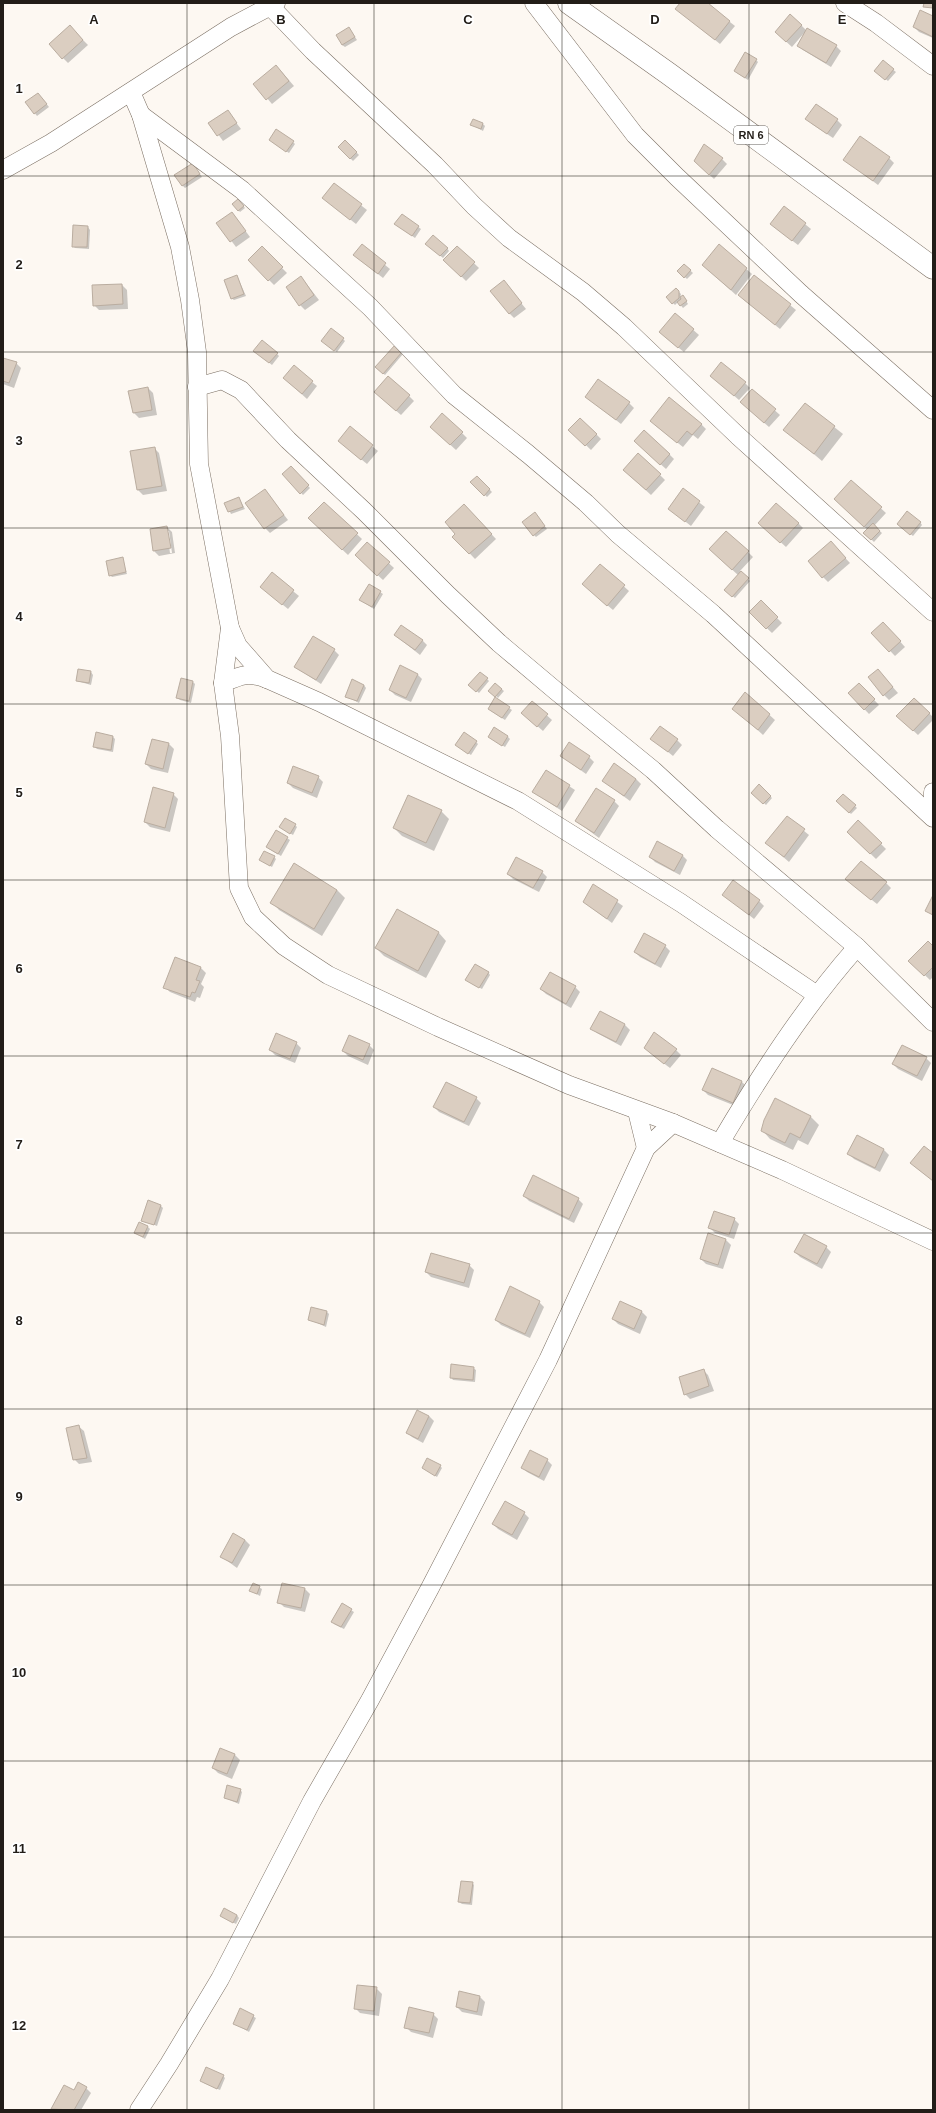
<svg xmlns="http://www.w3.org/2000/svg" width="936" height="2113" font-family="Arial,sans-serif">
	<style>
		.shadow { fill: #0003; fill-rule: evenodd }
		.building { fill: #dbcec1; stroke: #baada0 }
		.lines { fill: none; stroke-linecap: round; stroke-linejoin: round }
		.street-casing { stroke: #7b6f63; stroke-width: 19 }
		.primary-casing { stroke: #7b6f63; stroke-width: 23 }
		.street { stroke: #fff; stroke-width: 18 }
		.primary { stroke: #fff; stroke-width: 22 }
		.grid { fill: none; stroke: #221d18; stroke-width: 1; stroke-opacity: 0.55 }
		.labels { text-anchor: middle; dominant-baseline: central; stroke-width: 3.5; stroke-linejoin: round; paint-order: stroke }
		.shield { fill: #fff; stroke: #64615d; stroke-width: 1 }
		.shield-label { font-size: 11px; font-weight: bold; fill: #221d18 }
		.grid-label { font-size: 13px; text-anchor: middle; font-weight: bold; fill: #221d18; stroke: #fff; stroke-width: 3.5; stroke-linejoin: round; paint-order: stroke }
	</style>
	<rect width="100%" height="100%" fill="#fdf8f2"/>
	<g class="shadow">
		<polygon points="681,3 706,3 735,26 720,44 682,13"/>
		<polygon points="933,18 933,38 919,32 914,27"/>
		<polygon points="801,25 807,31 836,46 841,51 831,67 803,50 798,45 804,33 792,47 781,37"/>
		<polygon points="351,31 357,40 345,47 342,45"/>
		<polygon points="75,32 88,45 68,63 63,58"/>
		<polygon points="756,60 758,62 748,80 737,73"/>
		<polygon points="883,62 896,72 888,81 878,73"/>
		<polygon points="281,71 294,86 272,104 255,84"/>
		<polygon points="40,96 49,107 37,116 27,103"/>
		<polygon points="228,112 241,129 223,141 210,123"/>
		<polygon points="837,120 842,125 833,138 812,124"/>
		<polygon points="483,124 485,126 483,131 472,125"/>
		<polygon points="345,141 359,155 353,161 339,147"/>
		<polygon points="272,142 293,142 295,144 289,153"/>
		<polygon points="889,158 894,163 878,185 845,160"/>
		<polygon points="722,159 727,164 714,179 700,166"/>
		<polygon points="195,167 202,177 185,188 182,185"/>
		<polygon points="334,184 367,210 356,224 323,198"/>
		<polygon points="238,200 245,208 240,212 233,204"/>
		<polygon points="784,207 811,229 798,245 777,229"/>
		<polygon points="232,213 250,237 236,247 218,223"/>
		<polygon points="402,215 421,229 415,238 398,226"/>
		<polygon points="88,227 90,230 89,249 75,248 73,246"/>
		<polygon points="719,245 752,274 736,295 703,265"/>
		<polygon points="362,246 390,269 383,278 360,260"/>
		<polygon points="429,246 447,248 449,251 443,258"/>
		<polygon points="457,247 479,268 466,281 445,260"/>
		<polygon points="262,248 287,273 274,285 249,260"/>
		<polygon points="684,265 693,273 687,279 678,271"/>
		<polygon points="237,276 246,296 234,300 231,298"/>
		<polygon points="755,276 796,310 780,329 744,300"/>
		<polygon points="301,277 319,300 305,310 300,305"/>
		<polygon points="122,285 127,290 128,309 99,310 94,305"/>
		<polygon points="508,287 526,309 514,318 509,313"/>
		<polygon points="676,289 681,294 680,298 683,296 688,304 683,308 678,302 675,305 667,297"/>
		<polygon points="675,314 699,335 684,352 665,337"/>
		<polygon points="343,339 345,341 337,352 325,343"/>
		<polygon points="395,346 403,354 385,375 378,369"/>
		<polygon points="257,353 277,354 279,356 272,365"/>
		<polygon points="3,359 16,363 21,368 14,388 3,384"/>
		<polygon points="711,376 745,383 750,388 739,400"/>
		<polygon points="284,378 312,382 317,386 307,399"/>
		<polygon points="148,388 153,393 157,415 139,418 134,413 129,392"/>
		<polygon points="752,390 780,415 769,427 746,407"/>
		<polygon points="409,396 414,401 401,415 380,397"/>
		<polygon points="586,397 629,403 634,408 621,424"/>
		<polygon points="805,404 843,434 822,461 785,430"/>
		<polygon points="701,424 706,429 698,439 693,435 683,447 656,426"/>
		<polygon points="350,428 378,451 367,464 339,441"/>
		<polygon points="570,430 596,434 601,439 591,450"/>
		<polygon points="436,432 462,433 467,438 456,450"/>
		<polygon points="640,446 669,454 674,459 666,469"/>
		<polygon points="154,448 159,453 167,491 143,495 138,490 131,452"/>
		<polygon points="291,468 310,488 303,495 284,475"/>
		<polygon points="629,475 660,475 665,480 651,495"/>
		<polygon points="477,477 492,492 487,497 472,482"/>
		<polygon points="851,481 886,513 874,526 882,533 874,542 865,533 868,530 840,504"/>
		<polygon points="265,490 288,520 270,533 265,528"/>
		<polygon points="683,490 705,507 691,526 669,509"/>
		<polygon points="239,498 245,509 231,514 226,503"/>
		<polygon points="324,503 362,539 348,555 314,523"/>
		<polygon points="469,510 496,539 475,559 454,537"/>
		<polygon points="537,516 547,529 536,537 534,535"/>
		<polygon points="920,522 922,525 913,536 900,526"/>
		<polygon points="798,523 803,528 786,547 765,528"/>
		<path d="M167 527 172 532 175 553 159 556 154 551ZM167 531H169L172 553H170Z"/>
		<polygon points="367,543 394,568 383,580 361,560"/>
		<polygon points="836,548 850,563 828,582 823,577"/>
		<polygon points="748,552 753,557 740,571 750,581 735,598 725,590 738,575 715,554"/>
		<polygon points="122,558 127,574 112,577 110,575"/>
		<polygon points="600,565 629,591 613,610 588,589"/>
		<polygon points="272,574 299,596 288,609 261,587"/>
		<polygon points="369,585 383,594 374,609 360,600"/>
		<polygon points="761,602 782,623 772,633 750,612"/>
		<polygon points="888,628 905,647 895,656 873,633"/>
		<polygon points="395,635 422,640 427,645 420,655"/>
		<polygon points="334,650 339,655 321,684 295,667"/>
		<polygon points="79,670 91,672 93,675 91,685 77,681"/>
		<polygon points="878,670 898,693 889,700 884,695"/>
		<polygon points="417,674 422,679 411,702 395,695 390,690"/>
		<polygon points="487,679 489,681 479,693 472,687"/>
		<polygon points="193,682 195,684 191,703 180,700 178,698"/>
		<polygon points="495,684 504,691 498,698 490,690"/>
		<polygon points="859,684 879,705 869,714 849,693"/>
		<polygon points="364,685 366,688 359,703 346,696"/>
		<polygon points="745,693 775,720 763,735 739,713"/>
		<polygon points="914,699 933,717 933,720 918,735 903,721"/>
		<polygon points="532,702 552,720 543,731 528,718"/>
		<polygon points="509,708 512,710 505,720 491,711"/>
		<polygon points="97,733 113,737 115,739 113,752 97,749 95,747"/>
		<polygon points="507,736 510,739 505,747 489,737"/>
		<polygon points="152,740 169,744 174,749 168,773 151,769 146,764"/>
		<polygon points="677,740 682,745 673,756 657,743"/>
		<polygon points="476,742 478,744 471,755 459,747"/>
		<polygon points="561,756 589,757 594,762 586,774"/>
		<polygon points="546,771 575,790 562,811 533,792"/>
		<polygon points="318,777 323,782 317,798 293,788 288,783"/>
		<polygon points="636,779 641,784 630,801 603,781"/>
		<polygon points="759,786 772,798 766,805 753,793"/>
		<polygon points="173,794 178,799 170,832 150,827 145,822"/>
		<polygon points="843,795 857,808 851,814 838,801"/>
		<polygon points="614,801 619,806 599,838 576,821"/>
		<polygon points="441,811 449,819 434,851 402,836 394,828"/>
		<polygon points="787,817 809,835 789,862 767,843"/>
		<polygon points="858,821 886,849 876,859 848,832"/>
		<polygon points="295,825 297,827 293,835 283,829"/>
		<polygon points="277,832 290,840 281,856 269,849"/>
		<polygon points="682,855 687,860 680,875 655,862 650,857"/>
		<polygon points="274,857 276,859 272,867 263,862"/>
		<polygon points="542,872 547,877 539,892 513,879 508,874"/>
		<polygon points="886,883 891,888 877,904 852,884"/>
		<polygon points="593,885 623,906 612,923 584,902"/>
		<polygon points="337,890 345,898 322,936 279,910 272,902"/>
		<polygon points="724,895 759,901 764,906 754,919"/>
		<polygon points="397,910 439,933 446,941 426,978 384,956 376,948"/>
		<polygon points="665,946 670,951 661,968 640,957 635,952"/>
		<polygon points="933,947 933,977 930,980 910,961"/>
		<polygon points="175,959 201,968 206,973 201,984 204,987 200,998 197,997 195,1002 170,992 165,987"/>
		<polygon points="488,972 490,975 482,989 469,982"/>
		<polygon points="575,987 580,992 571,1008 546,994 541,989"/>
		<polygon points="601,1012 625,1025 630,1030 621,1046 597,1033 592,1028"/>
		<polygon points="296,1043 301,1048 295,1063 275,1055 270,1050"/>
		<polygon points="369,1045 374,1050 368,1065 348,1056 343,1051"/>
		<polygon points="676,1050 681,1055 670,1068 650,1053"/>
		<polygon points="926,1058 931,1063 922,1081 898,1069 893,1064"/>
		<polygon points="712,1069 742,1082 747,1087 738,1107 708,1095 703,1090"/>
		<polygon points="476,1098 481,1103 469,1126 439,1112 434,1107"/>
		<polygon points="775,1100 811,1117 819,1125 808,1145 798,1140 793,1150 770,1139 763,1131"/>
		<polygon points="857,1137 884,1150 889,1155 880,1172 854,1159 849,1154"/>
		<polygon points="933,1154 933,1181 911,1163"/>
		<polygon points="524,1196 578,1199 583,1204 574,1223 529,1201"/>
		<polygon points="161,1206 163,1208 157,1226 143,1220"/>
		<polygon points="734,1219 739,1224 734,1239 715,1233 710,1228"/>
		<polygon points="147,1226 150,1229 145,1239 135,1233"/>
		<polygon points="726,1240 731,1245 723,1269 706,1264 701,1259"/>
		<polygon points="826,1247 831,1252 822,1269 800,1257 795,1252"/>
		<polygon points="469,1265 474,1270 469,1288 431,1277 426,1272"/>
		<polygon points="539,1302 544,1307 530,1338 501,1325 496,1320"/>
		<polygon points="620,1302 642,1312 647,1317 640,1334 618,1324 613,1319"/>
		<polygon points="327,1312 329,1314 326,1327 309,1319"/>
		<polygon points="473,1368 476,1370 475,1382 453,1380 451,1377"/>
		<polygon points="703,1370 708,1375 714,1391 690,1399 685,1394"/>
		<polygon points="429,1416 434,1421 423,1443 412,1437 407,1432"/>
		<polygon points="78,1426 84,1431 92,1462 79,1464 74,1459"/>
		<polygon points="547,1460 552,1465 544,1481 527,1472 522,1467"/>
		<polygon points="440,1466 442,1468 437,1477 423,1468"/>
		<polygon points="524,1513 529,1518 517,1540 498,1529 493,1524"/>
		<polygon points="245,1540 250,1545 237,1568 222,1557"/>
		<polygon points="253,1584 262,1589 260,1596 251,1591"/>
		<polygon points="304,1588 310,1594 305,1612 284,1607 279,1602"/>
		<polygon points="342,1605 354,1612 344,1629 334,1624"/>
		<polygon points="220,1749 235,1755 240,1760 232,1779 218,1773 213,1768"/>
		<polygon points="240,1790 242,1792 239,1804 225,1798"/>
		<polygon points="472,1883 474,1885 472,1905 462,1904 459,1902"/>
		<polygon points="237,1915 239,1918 236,1924 221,1916"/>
		<polygon points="376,1988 382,1994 379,2016 360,2013 355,2008"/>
		<polygon points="480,1997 485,2002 482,2016 462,2012 457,2007"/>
		<polygon points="241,2010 256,2018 249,2032 234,2023"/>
		<polygon points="433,2014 438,2019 433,2038 411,2032 406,2027"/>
		<polygon points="223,2076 225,2078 220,2090 204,2083"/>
		<polygon points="86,2088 91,2093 81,2110 52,2108 74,2091"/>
	</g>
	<g class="building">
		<polygon points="680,3 708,3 730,21 715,40 675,9"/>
		<polygon points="924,3 933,3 933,8 923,7"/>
		<polygon points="920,10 933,16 933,37 913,27"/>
		<polygon points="790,14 802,25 786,42 775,32"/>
		<polygon points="70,25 83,40 62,59 49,44"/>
		<polygon points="349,27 355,37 342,45 336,35"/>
		<polygon points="807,28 837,45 826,63 797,46"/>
		<polygon points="745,52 757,59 745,78 734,71"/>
		<polygon points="883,60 894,69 885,80 874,71"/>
		<polygon points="276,65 289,81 266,100 253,84"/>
		<polygon points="38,93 47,104 34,114 25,102"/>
		<polygon points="816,104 838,119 827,134 805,119"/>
		<polygon points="228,110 237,123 217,136 208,123"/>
		<polygon points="473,119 483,123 481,129 470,125"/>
		<polygon points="276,129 294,141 286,152 269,140"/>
		<polygon points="860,136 890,157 873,181 843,160"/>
		<polygon points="345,140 357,152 350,159 338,147"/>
		<polygon points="704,144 723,158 709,175 694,161"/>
		<polygon points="193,163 200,174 182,186 174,175"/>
		<polygon points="334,183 362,204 350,220 322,198"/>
		<polygon points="238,199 244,206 238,211 232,204"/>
		<polygon points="784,206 806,223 792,241 770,224"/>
		<polygon points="232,212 246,231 230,242 216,223"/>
		<polygon points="402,214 419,226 412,236 394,224"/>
		<polygon points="73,225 88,226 87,247 72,247"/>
		<polygon points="433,235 448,248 440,256 425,244"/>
		<polygon points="362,244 386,263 378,274 353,255"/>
		<polygon points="719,244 747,268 731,290 702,265"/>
		<polygon points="262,246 283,267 268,281 248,260"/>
		<polygon points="457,246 475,262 461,277 443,260"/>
		<polygon points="684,264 691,270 684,278 677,271"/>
		<polygon points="237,275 244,294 231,299 224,280"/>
		<polygon points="754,275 791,304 775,325 738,295"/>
		<polygon points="301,276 314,295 299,306 286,287"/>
		<polygon points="504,280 522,303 509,314 490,291"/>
		<polygon points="122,284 123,304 93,306 92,285"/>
		<polygon points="676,288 679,291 679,298 672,304 666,297"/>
		<polygon points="683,295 687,301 680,306 677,302 681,299 680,297"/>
		<polygon points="675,313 694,329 678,348 659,332"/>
		<polygon points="331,328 344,338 334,351 321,341"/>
		<polygon points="262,340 278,353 269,363 253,351"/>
		<polygon points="395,345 402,352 383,374 375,367"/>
		<polygon points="3,358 17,362 9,383 3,381"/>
		<polygon points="721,362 746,382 734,396 710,376"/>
		<polygon points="294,365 313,381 302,394 283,378"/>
		<polygon points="388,376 410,395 396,411 374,392"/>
		<polygon points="598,379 630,402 616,420 585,397"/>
		<polygon points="148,387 152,410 133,413 128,391"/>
		<polygon points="752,389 776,409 764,423 740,402"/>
		<polygon points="669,397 702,424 692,435 687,431 677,443 650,421"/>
		<polygon points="805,403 835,426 814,454 783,430"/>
		<polygon points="442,413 463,432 450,445 430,427"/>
		<polygon points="580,418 597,434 585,446 568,430"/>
		<polygon points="350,426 373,445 361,460 338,441"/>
		<polygon points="644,430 670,454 660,465 634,441"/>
		<polygon points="155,447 162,486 137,490 130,451"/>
		<polygon points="638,453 661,474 646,490 623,470"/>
		<polygon points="291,466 309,485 300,494 282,474"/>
		<polygon points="477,476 490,489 484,496 470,482"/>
		<polygon points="851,480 882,507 864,527 834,499"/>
		<polygon points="683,488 700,501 685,522 668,509"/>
		<polygon points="265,489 284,515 264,529 245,503"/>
		<polygon points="239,497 243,507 228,512 224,503"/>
		<polygon points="324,502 358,533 342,550 308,518"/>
		<polygon points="776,503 799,523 780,543 758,523"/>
		<polygon points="464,504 492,534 469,554 452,537 455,534 445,522"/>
		<polygon points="907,511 921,522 910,535 897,524"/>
		<polygon points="535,512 545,526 533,536 522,522"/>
		<polygon points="873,523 880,531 871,540 863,533"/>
		<polygon points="167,526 171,548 153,551 150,529"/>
		<polygon points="726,531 749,551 732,570 709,549"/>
		<polygon points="831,541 846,558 822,578 808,561"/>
		<polygon points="367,542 390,562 377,576 355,555"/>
		<polygon points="123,557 126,572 109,576 106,561"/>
		<polygon points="600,564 625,585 607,606 582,584"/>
		<polygon points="741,571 749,578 732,597 724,590"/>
		<polygon points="272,572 294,590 282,605 260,587"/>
		<polygon points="369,584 381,591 372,607 359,600"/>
		<polygon points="761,600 778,617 766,629 749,612"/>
		<polygon points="883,622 901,641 889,652 871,633"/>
		<polygon points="401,625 423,640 415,650 394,635"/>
		<polygon points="313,636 335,649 316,680 294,667"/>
		<polygon points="400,665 418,674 406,698 389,690"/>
		<polygon points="78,669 91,671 89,683 76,681"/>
		<polygon points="878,669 893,687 883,696 868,677"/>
		<polygon points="480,672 488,678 476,692 468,685"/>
		<polygon points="181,678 193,681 189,701 176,698"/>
		<polygon points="352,679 364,685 357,701 345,697"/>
		<polygon points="495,683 502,689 495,697 488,691"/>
		<polygon points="859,683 875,699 864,710 848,693"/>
		<polygon points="745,692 770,714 758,730 732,709"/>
		<polygon points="495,697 510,707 502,718 488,709"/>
		<polygon points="914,698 930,713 913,731 896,716"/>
		<polygon points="532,701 548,714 537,727 521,713"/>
		<polygon points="660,726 678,739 668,752 650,739"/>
		<polygon points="494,727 508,736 502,746 488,737"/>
		<polygon points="96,732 113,736 111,750 93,747"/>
		<polygon points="464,732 477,741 468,754 455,745"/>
		<polygon points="152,739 169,743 163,769 145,764"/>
		<polygon points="569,742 590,756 581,770 560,756"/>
		<polygon points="614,763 636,779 624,796 602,781"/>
		<polygon points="293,766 319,776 312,793 287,783"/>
		<polygon points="546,770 570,785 557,807 532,792"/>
		<polygon points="759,784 771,796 763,804 751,793"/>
		<polygon points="153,787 174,793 165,828 144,822"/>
		<polygon points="596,788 615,800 594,833 575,821"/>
		<polygon points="843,794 856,805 849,813 836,801"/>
		<polygon points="408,795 442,810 426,843 393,828"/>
		<polygon points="787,816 805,829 784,857 765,843"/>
		<polygon points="285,818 296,824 290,834 279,827"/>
		<polygon points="858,820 882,843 870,854 847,832"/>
		<polygon points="276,830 288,837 278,854 266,847"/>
		<polygon points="657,841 683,855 674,871 649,857"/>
		<polygon points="264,851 275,856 270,866 259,860"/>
		<polygon points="516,857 543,871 533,888 507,874"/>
		<polygon points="861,861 887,882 871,900 845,879"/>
		<polygon points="294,863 337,890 314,929 270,903"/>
		<polygon points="733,880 760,900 749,915 722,895"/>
		<polygon points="593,884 618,900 607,919 583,902"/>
		<polygon points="933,895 933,915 925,911"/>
		<polygon points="397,909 439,932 418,971 375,948"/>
		<polygon points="644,933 666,945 655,964 634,952"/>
		<polygon points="928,941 933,946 933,967 924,976 908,961"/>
		<polygon points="175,957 201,967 196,980 200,981 195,993 192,992 190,997 163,988"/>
		<polygon points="475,964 489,972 479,988 465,980"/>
		<polygon points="550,972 576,986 566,1004 540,989"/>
		<polygon points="600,1011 625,1024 616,1042 590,1029"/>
		<polygon points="654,1032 677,1049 664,1064 644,1048"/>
		<polygon points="276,1033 297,1042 290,1059 269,1050"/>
		<polygon points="349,1035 370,1044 363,1060 342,1051"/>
		<polygon points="902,1045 927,1057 917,1076 892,1064"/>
		<polygon points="712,1068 742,1081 733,1103 702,1090"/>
		<polygon points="446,1082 477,1097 464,1122 433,1107"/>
		<polygon points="775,1098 811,1116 800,1138 790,1133 785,1143 761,1131 764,1120"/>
		<polygon points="857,1135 884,1149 875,1168 847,1154"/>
		<polygon points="924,1146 933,1153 933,1181 910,1163"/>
		<polygon points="533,1175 579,1198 569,1219 523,1196"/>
		<polygon points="148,1200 161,1205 154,1225 141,1221"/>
		<polygon points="714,1211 735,1218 729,1235 708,1228"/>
		<polygon points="139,1222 148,1226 143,1237 134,1233"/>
		<polygon points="708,1233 726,1239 718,1265 700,1259"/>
		<polygon points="804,1234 827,1246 817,1264 794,1252"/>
		<polygon points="431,1253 470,1264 464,1283 425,1272"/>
		<polygon points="510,1286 540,1301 525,1334 495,1320"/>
		<polygon points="620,1301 642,1311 634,1329 612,1319"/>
		<polygon points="311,1307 327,1311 324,1325 308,1320"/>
		<polygon points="451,1364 474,1367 473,1380 450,1378"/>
		<polygon points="704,1369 709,1386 684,1395 679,1377"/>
		<polygon points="417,1410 429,1416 418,1439 406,1433"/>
		<polygon points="79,1425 87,1458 73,1460 66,1428"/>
		<polygon points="530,1450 548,1459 539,1477 521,1468"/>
		<polygon points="427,1458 441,1465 435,1476 422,1468"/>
		<polygon points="505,1501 525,1512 512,1535 492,1524"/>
		<polygon points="233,1533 245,1540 232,1563 220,1557"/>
		<polygon points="253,1583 260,1586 257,1594 249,1591"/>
		<polygon points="282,1583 305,1588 301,1608 277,1603"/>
		<polygon points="342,1603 352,1609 341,1627 331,1622"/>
		<polygon points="220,1748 235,1754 227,1774 212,1768"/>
		<polygon points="227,1785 241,1789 237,1802 224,1798"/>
		<polygon points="461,1881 473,1882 470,1903 458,1902"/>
		<polygon points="224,1908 237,1915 233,1923 220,1916"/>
		<polygon points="357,1985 377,1987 374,2011 354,2009"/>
		<polygon points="459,1991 480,1996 477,2012 456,2007"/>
		<polygon points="409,2007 434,2013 429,2033 404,2028"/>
		<polygon points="240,2008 254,2015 247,2030 233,2024"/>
		<polygon points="206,2067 224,2075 217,2089 200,2081"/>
		<polygon points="78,2082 87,2087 74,2110 51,2109 64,2085 74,2090"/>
	</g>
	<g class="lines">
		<g class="street-casing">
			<g id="street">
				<polyline points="534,3 635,135 677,177 801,294 933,410"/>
				<polyline points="845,3 876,23 933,66"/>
				<polyline points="270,6 313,51 435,165 474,206 509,238 583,292 624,327 738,436 933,612"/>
				<polyline points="131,92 141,115 180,247 190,300 197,352 199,464 230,628 223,683 230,736 239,888 253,917 284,946 328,975 438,1027 569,1085 673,1123 782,1170 933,1241"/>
				<polyline points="141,115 242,190 370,307 454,395 528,454 586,503 618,534 713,614 933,818"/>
				<polyline points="3,170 51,143 231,27 276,3"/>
				<polyline points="197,387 222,380 241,390 288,440 364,511 448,595 499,643 556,691 653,770 717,829 857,947 933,1022"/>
				<polyline points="230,628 238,646 267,679 319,702 518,801 681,903 817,995"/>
				<path d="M223 683C242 675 248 672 267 679"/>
				<polyline points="933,792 933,813"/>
				<polyline points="637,1111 646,1148"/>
				<path d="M720 1143C761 1074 804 1007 857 947"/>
				<polyline points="139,2110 169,2064 220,1979 312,1801 370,1700 430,1588 548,1360 646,1148 673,1123"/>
			</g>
		</g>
		<g class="primary-casing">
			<polyline id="primary" points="569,3 669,74 933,268"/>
		</g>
		<use href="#street" class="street"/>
		<use href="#primary" class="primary"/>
	</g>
	<path class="grid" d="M187 3V2110M374 3V2110M562 3V2110M749 3V2110M3 176H933M3 352H933M3 528H933M3 704H933M3 880H933M3 1056H933M3 1233H933M3 1409H933M3 1585H933M3 1761H933M3 1937H933"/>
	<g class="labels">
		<rect class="shield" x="734" y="126" width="34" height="18" rx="3"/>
		<g class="shield-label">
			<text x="751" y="135">RN 6</text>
		</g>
	</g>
	<g class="grid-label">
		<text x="94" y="24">A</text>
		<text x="281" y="24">B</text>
		<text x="468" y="24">C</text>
		<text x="655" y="24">D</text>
		<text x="842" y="24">E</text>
		<text x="19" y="93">1</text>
		<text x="19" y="269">2</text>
		<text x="19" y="445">3</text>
		<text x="19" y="621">4</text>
		<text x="19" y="797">5</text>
		<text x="19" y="973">6</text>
		<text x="19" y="1149">7</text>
		<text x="19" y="1325">8</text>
		<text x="19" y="1501">9</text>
		<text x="19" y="1677">10</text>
		<text x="19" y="1853">11</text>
		<text x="19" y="2030">12</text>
	</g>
	<rect width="936" height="2113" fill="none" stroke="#221d18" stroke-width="8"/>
</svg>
